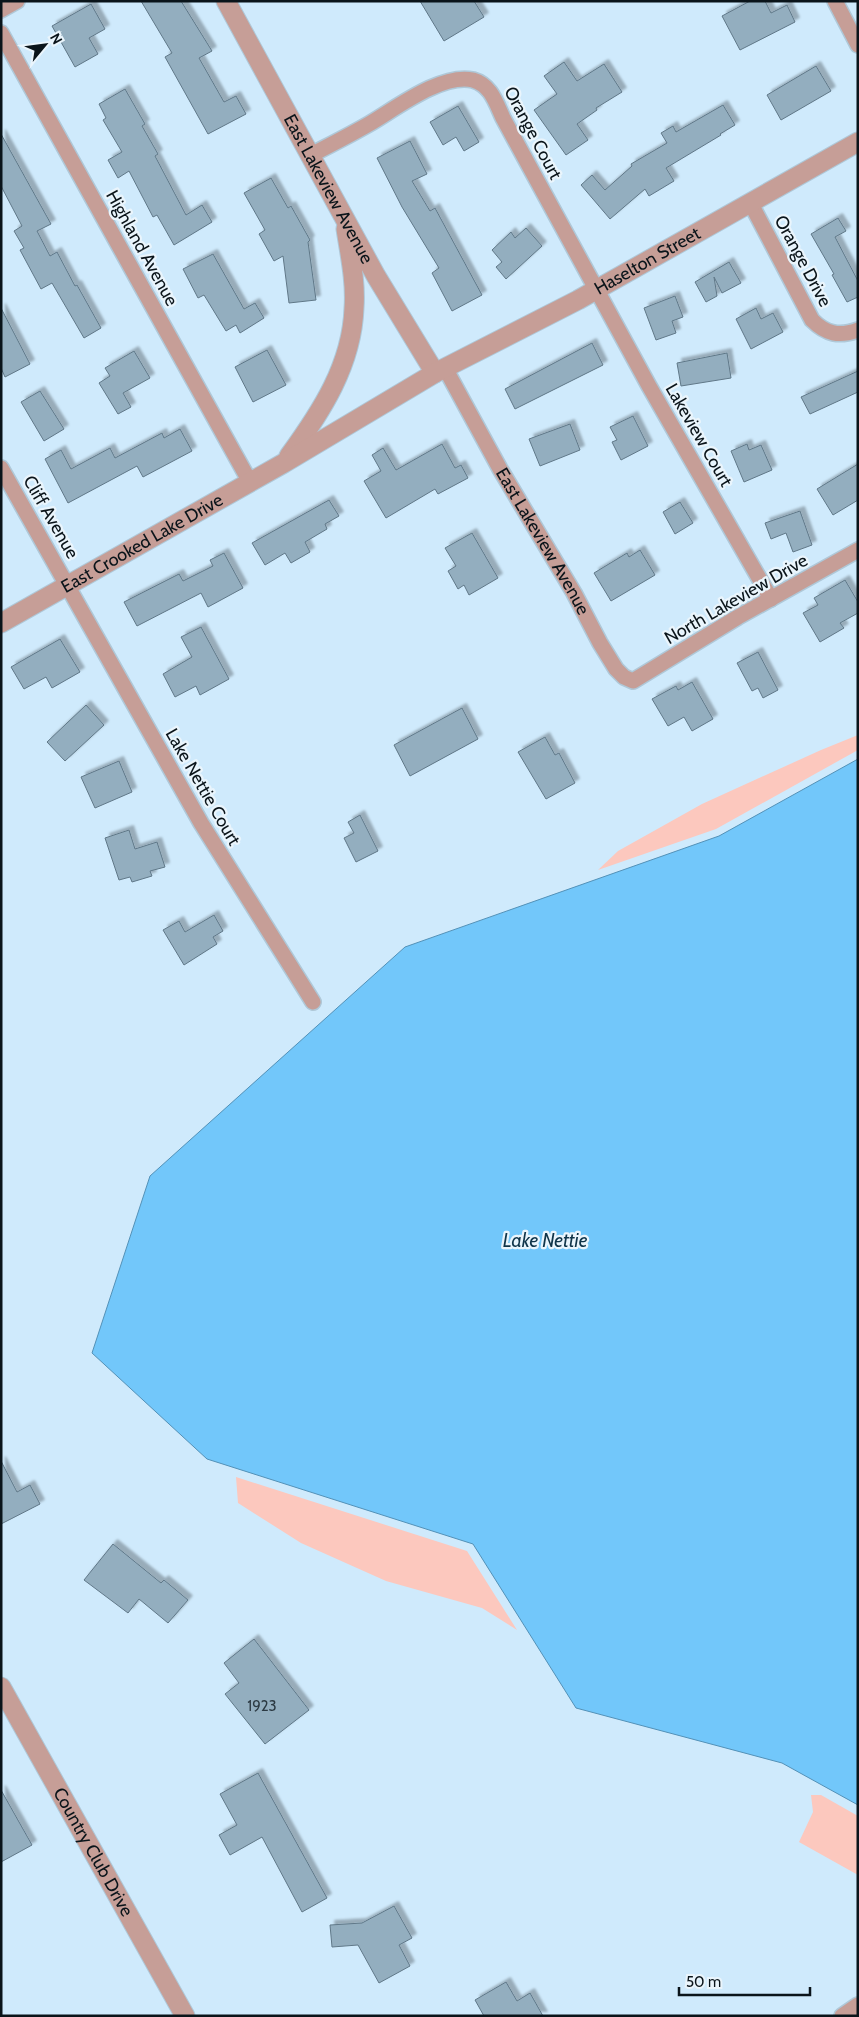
<svg xmlns="http://www.w3.org/2000/svg" width="859" height="2017" font-family="Cabin,sans-serif">
	<style>
		.green { fill: #fcc8be }
		.water { fill: #72c7fa; stroke: #5391b7 }
		.building { fill: #93aebf; stroke: #607888; filter: url(#shadow) }
		.lines { fill: none; stroke-linecap: round; stroke-linejoin: round }
		.minor-casing { stroke: #afc8d8; stroke-width: 18 }
		.tertiary-casing { stroke: #afc8d8; stroke-width: 21 }
		.minor { stroke: #c69e97; stroke-width: 15 }
		.tertiary { stroke: #c69e97; stroke-width: 19 }
		.labels { text-anchor: middle; dominant-baseline: central; stroke-width: 4.5; stroke-linejoin: round; paint-order: stroke }
		.number-label { font-size: 15px; fill: #2c3a43 }
		.street-label { font-size: 18px; fill: #0a141a; stroke: #eaf5fc }
		.water-label { font-size: 19px; font-style: italic; fill: #10354a; stroke: #eaf5fc }
	</style>
	<defs>
		<filter id="shadow"><feDropShadow dx="4.5" dy="-4.5" stdDeviation="1" flood-color="#0004"/></filter>
	</defs>
	<rect width="100%" height="100%" fill="#cfeafc"/>
	<g class="green">
		<polygon points="858,735 858,750 716,829 598,870 618,851 702,804 821,750"/>
		<polygon points="236,1477 467,1551 517,1630 482,1608 386,1581 301,1543 238,1503"/>
		<polygon points="811,1795 821,1795 858,1816 858,1875 799,1842 813,1812"/>
	</g>
	<polygon class="water" points="858,759 858,1805 782,1763 576,1708 473,1544 207,1459 92,1353 150,1176 405,947 719,836"/>
	<g class="building">
		<polygon points="141,1 181,1 212,51 199,58 224,102 236,96 246,114 208,134 165,57 172,53"/>
		<polygon points="420,1 474,1 484,17 444,41"/>
		<polygon points="750,1 765,1 771,13 787,5 795,22 740,50 722,16"/>
		<polygon points="91,4 105,29 89,38 98,54 75,67 52,26"/>
		<polygon points="564,62 577,81 604,64 622,92 596,108 597,110 577,124 588,140 566,155 534,110 557,94 544,76"/>
		<polygon points="816,66 831,91 781,120 767,95"/>
		<polygon points="125,89 145,124 142,126 158,154 155,156 186,215 202,205 212,222 174,245 157,215 153,217 129,171 118,178 108,160 122,152 103,120 106,118 99,104"/>
		<polygon points="723,105 735,125 720,134 721,135 666,168 674,181 649,196 645,189 610,219 581,185 592,175 605,190 632,166 631,164 667,143 661,133 673,126 676,132"/>
		<polygon points="458,106 479,142 464,151 456,137 443,145 430,122"/>
		<polygon points="1,134 51,224 37,231 50,256 57,252 75,286 77,285 101,328 84,338 52,283 41,289 20,250 24,248 14,231 22,226 1,186"/>
		<polygon points="410,141 427,174 412,181 430,211 435,208 482,295 452,311 432,273 439,268 402,207 377,158"/>
		<polygon points="271,178 288,208 291,206 310,240 308,242 316,300 289,303 283,256 274,261 259,234 265,230 244,193"/>
		<polygon points="838,218 846,231 835,237 858,281 858,297 847,302 832,275 834,274 811,234"/>
		<polygon points="526,228 542,246 506,279 496,267 502,262 492,250 511,232 515,238"/>
		<polygon points="213,254 244,309 255,303 264,318 240,333 236,325 226,331 204,295 198,298 183,269"/>
		<polygon points="729,262 741,283 722,293 714,277 717,296 706,302 695,282"/>
		<polygon points="675,296 683,317 672,321 676,333 656,340 644,308"/>
		<polygon points="1,308 30,364 5,377 1,368"/>
		<polygon points="756,308 761,319 773,313 783,332 751,349 736,319"/>
		<polygon points="592,343 603,365 515,409 505,389"/>
		<polygon points="267,350 286,385 253,402 235,367"/>
		<polygon points="134,351 150,378 123,393 131,407 118,414 99,383 110,376 105,368"/>
		<polygon points="727,353 731,378 681,386 677,363"/>
		<polygon points="858,371 858,392 810,414 801,397"/>
		<polygon points="40,391 64,429 44,441 21,402"/>
		<polygon points="633,416 648,446 621,460 612,442 617,440 610,427"/>
		<polygon points="570,424 580,450 540,466 529,439"/>
		<polygon points="180,429 192,451 143,477 137,466 68,503 45,459 61,450 71,469 110,448 115,458 162,433 164,438"/>
		<polygon points="442,444 455,468 461,465 468,478 438,494 435,489 386,518 364,481 381,471 372,455 383,448 396,470"/>
		<polygon points="747,444 749,450 761,445 772,470 744,482 731,451"/>
		<polygon points="858,464 858,500 833,515 817,489"/>
		<polygon points="329,500 339,516 325,524 327,529 305,542 310,552 291,563 285,553 265,565 252,543"/>
		<polygon points="680,502 693,523 675,534 663,512"/>
		<polygon points="800,511 812,545 793,552 786,533 771,539 765,523"/>
		<polygon points="472,533 498,578 469,595 464,585 458,589 448,571 456,566 445,548"/>
		<polygon points="640,550 655,575 611,601 594,573 627,553 629,557"/>
		<polygon points="224,553 243,588 208,607 201,593 137,626 124,602 179,574 183,581 213,566 210,560"/>
		<polygon points="845,580 858,602 858,613 840,623 844,628 820,642 803,613 818,605 814,598"/>
		<polygon points="201,627 229,679 200,695 196,686 175,697 163,674 192,657 181,637"/>
		<polygon points="60,639 80,672 52,688 46,677 24,689 11,667"/>
		<polygon points="758,652 778,690 763,698 758,688 752,691 737,663"/>
		<polygon points="692,682 713,719 692,731 684,717 668,726 652,699 676,686 678,690"/>
		<polygon points="86,705 104,725 65,761 47,742"/>
		<polygon points="462,708 478,739 410,776 394,745"/>
		<polygon points="545,737 555,755 559,753 575,783 546,799 518,752"/>
		<polygon points="119,761 132,792 95,808 81,777"/>
		<polygon points="360,815 378,851 356,862 344,838 354,833 348,822"/>
		<polygon points="129,830 135,849 157,842 165,867 150,871 152,876 132,882 130,877 119,880 105,838"/>
		<polygon points="214,915 223,931 213,937 217,944 184,965 163,930 179,921 185,932"/>
		<polygon points="1,1461 17,1492 30,1485 40,1504 1,1524"/>
		<polygon points="113,1544 161,1583 164,1580 188,1600 168,1623 139,1599 128,1613 84,1580"/>
		<polygon points="254,1639 309,1710 265,1744 225,1694 239,1683 224,1663"/>
		<polygon points="258,1773 327,1898 302,1912 262,1837 230,1855 219,1835 237,1825 220,1794"/>
		<polygon points="1,1790 32,1845 1,1862"/>
		<polygon points="394,1906 412,1938 399,1945 410,1966 379,1983 358,1945 332,1947 330,1925 362,1923"/>
		<polygon points="506,1982 517,2001 530,1993 543,2016 484,2016 475,2000"/>
	</g>
	<g class="lines">
		<g class="minor-casing">
			<g id="minor">
				<polyline points="835,1 858,45"/>
				<polyline points="1,10 17,1"/>
				<polyline points="1,33 250,482"/>
				<path d="M311 155C330 145 350 135 369 124 395 109 441 73 473 80 491 85 496 103 503 118L649 386 771 599"/>
				<path d="M750 202 812 320C826 334 839 337 858 330"/>
				<path id="s1" d="M445 368 500 469 574 593 600 643 616 669 624 677 633 681 738 617 858 550"/>
				<polyline points="1,468 201,823 313,1002"/>
				<polyline points="842,2016 858,2005"/>
			</g>
		</g>
		<g class="tertiary-casing">
			<g id="tertiary">
				<path id="s2" d="M226 1 376 276 435 373"/>
				<path d="M289 456C321 412 352 365 354 308 356 282 350 255 346 229"/>
				<path id="s3" d="M1 623 284 463 435 373 578 300 858 142"/>
				<path id="s4" d="M1 1687 185 2016"/>
			</g>
		</g>
		<use href="#minor" class="minor"/>
		<use href="#tertiary" class="tertiary"/>
	</g>
	<g class="labels">
		<g class="number-label">
			<text x="262" y="1706">1923</text>
		</g>
		<g class="street-label">
			<text transform="translate(533 133) rotate(62)">Orange Court</text>
			<text stroke="none"><textPath href="#s2" startOffset="214">East Lakeview Avenue</textPath></text>
			<text transform="translate(142 248) rotate(61)">Highland Avenue</text>
			<text stroke="none"><textPath href="#s3" startOffset="741">Haselton Street</textPath></text>
			<text transform="translate(803 261) rotate(62)">Orange Drive</text>
			<text transform="translate(699 435) rotate(60)">Lakeview Court</text>
			<text transform="translate(51 517) rotate(60)">Cliff Avenue</text>
			<text stroke="none"><textPath href="#s1" startOffset="199">East Lakeview Avenue</textPath></text>
			<text stroke="none"><textPath href="#s3" startOffset="162">East Crooked Lake Drive</textPath></text>
			<text transform="translate(736 599) rotate(-30)">North Lakeview Drive</text>
			<text transform="translate(203 787) rotate(60)">Lake Nettie Court</text>
			<text stroke="none"><textPath href="#s4" startOffset="189">Country Club Drive</textPath></text>
		</g>
		<g class="water-label">
			<text x="545" y="1240">Lake Nettie</text>
		</g>
	</g>
	<rect width="859" height="2017" fill="none" stroke="#0a141a" stroke-width="5"/>
	<g transform="translate(45 45) rotate(61)" stroke="#eaf5fc" stroke-width="4" paint-order="stroke">
	<path d="M0-4L9 19L0 12L-9 19Z" fill="#0a141a"/>
	<text y="-8" font-size="14" font-weight="bold" text-anchor="middle" fill="#0a141a">N</text>
	</g>
	<path d="M679 1987v8h131v-8" fill="none" stroke="#0a141a" stroke-width="2.5"/>
	<text x="686" y="1987" font-size="15" fill="#0a141a" stroke="#eaf5fc" stroke-width="4" paint-order="stroke">50 m</text>
</svg>
